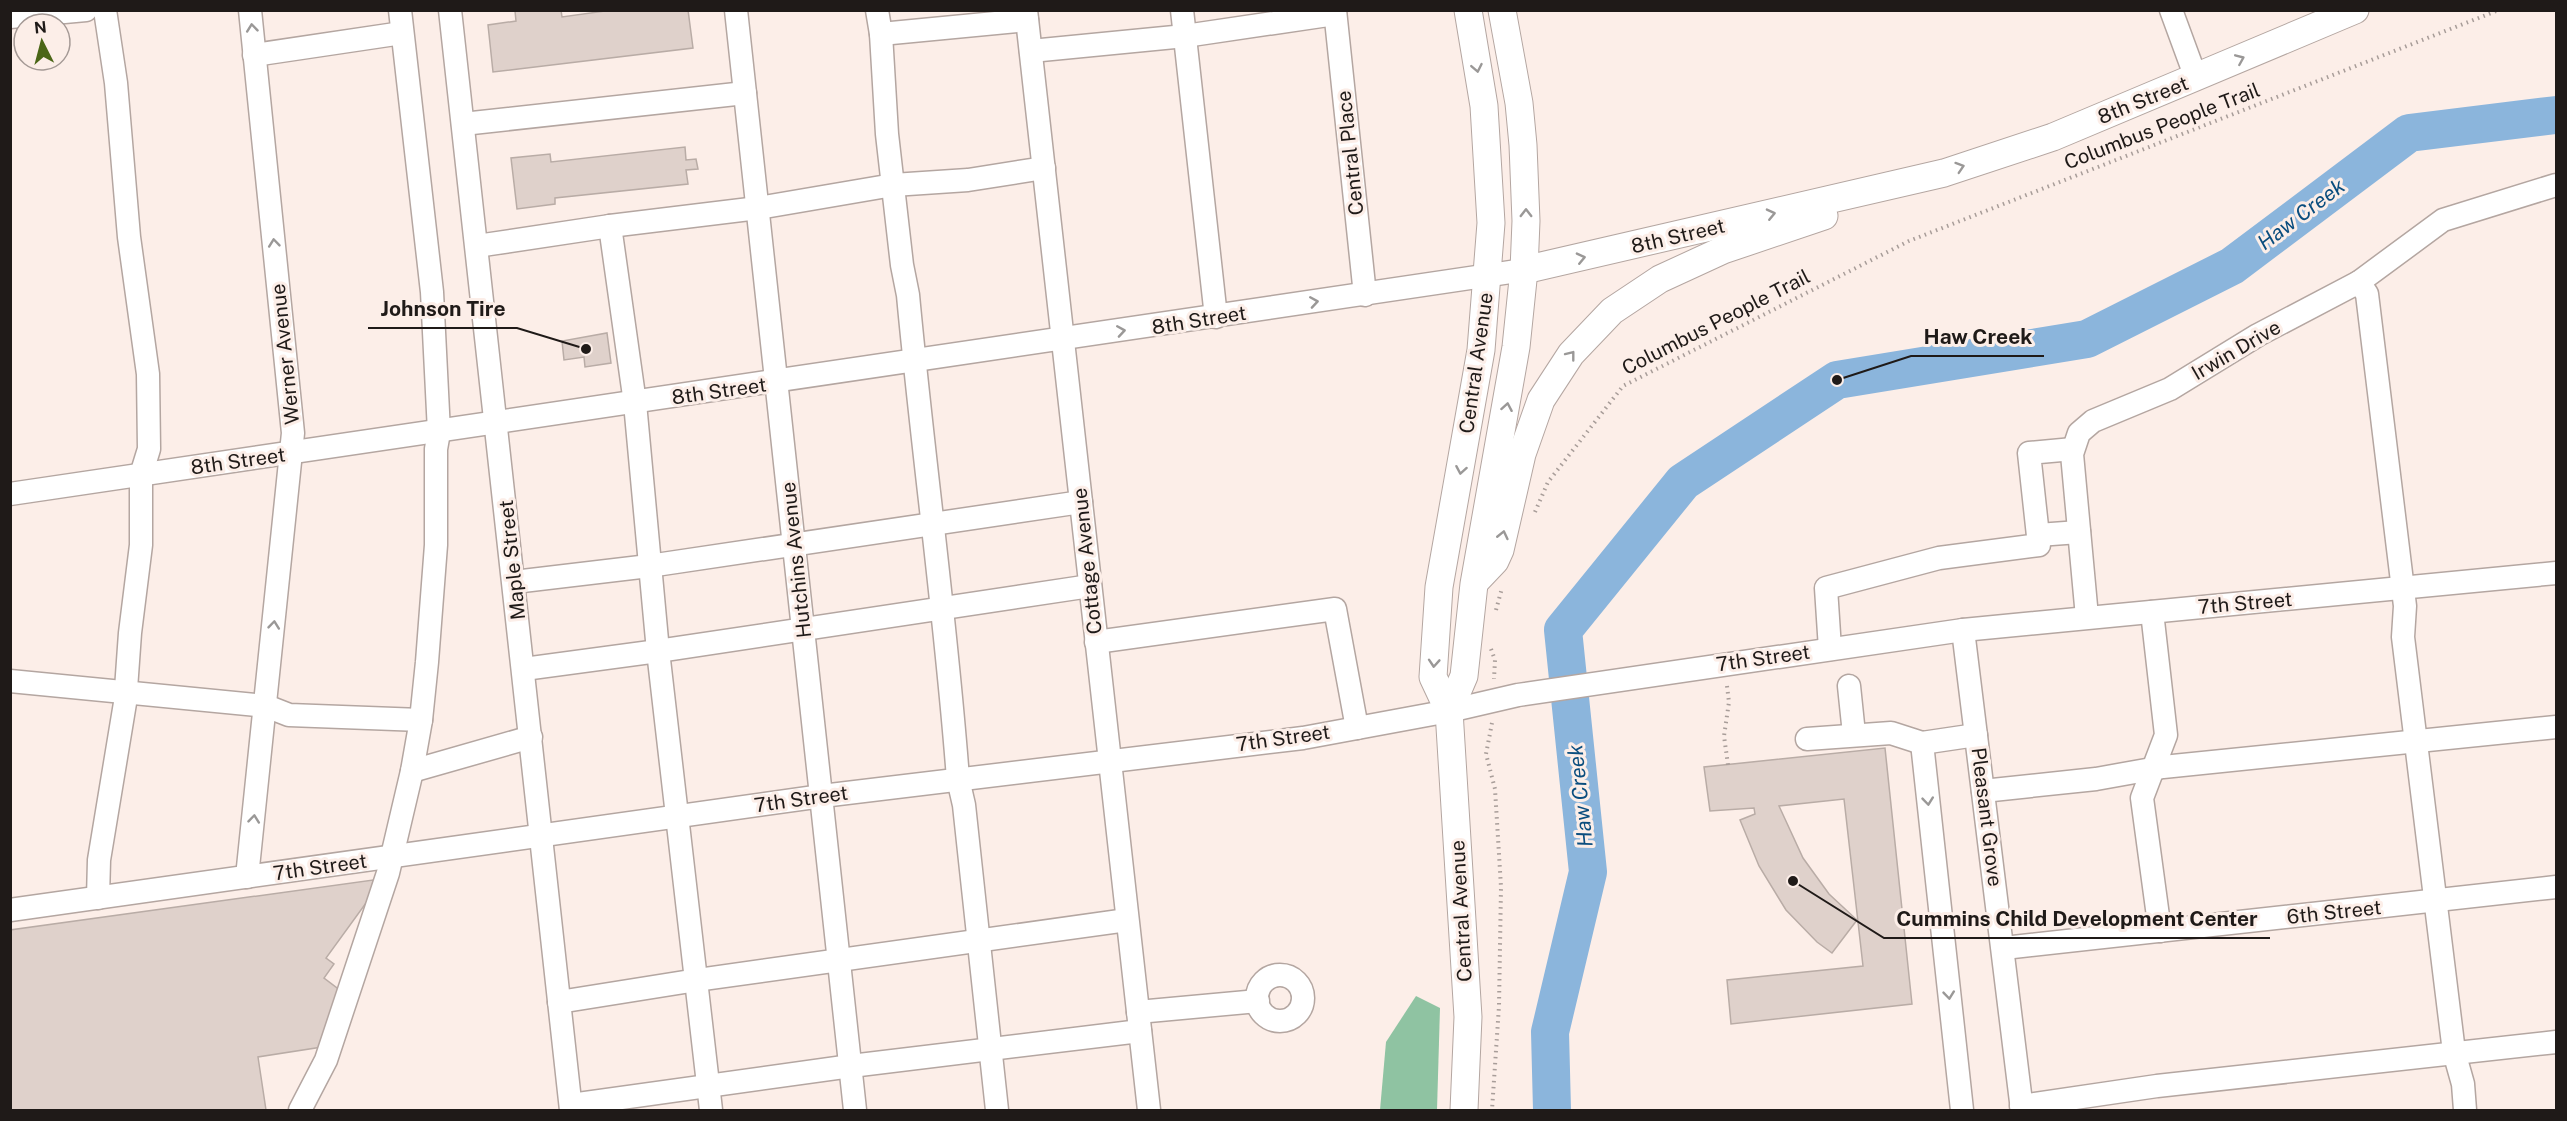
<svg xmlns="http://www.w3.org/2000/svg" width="2567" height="1121" font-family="'Public Sans',sans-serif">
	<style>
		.forest { fill: #8fc3a2 }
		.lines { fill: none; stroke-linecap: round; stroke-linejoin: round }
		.river { stroke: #8bb5dc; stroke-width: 38 }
		.building { fill: #dfd1cb; stroke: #b9aca6; stroke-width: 1.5 }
		.minor-casing { stroke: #b4a6a1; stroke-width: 25 }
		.major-casing { stroke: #b4a6a1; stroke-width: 29 }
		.path { stroke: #a89d99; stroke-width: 4; stroke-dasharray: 1.5 4.5; stroke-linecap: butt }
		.minor { stroke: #fff; stroke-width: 22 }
		.major { stroke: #fff; stroke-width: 27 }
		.oneway { stroke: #9a9897 }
		.labels { text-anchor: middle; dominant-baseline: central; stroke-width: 6; stroke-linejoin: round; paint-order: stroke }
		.street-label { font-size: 20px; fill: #1f1a18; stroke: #fceee8 }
		.water-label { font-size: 21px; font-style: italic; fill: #0a4d7e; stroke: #fceee8 }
		.leader { fill: none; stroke: #1f1a18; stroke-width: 2 }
		.callout-dot { fill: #1f1a18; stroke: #fceee8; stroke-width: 2 }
		.callout-label { font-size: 21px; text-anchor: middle; font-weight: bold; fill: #1f1a18; stroke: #fceee8; stroke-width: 6; stroke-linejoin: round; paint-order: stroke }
	</style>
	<rect width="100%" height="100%" fill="#fceee8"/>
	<polygon class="forest" points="1416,996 1440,1008 1437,1110 1380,1110 1386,1042"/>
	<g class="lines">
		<polyline class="river" points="1552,1110 1550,1032 1588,872 1563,630 1683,482 1837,380 2087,339 2232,266 2409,133 2556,115"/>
	</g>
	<g class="building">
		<polygon points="561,10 562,17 612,10 688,10 693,48 493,72 488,25 516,21 515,11"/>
		<polygon points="685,147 686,160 696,159 698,169 686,170 688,184 555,198 555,204 517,209 511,158 550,154 551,162"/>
		<polygon points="607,333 611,363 585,367 584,357 564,360 562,341"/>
		<polygon points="1885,748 1912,1004 1731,1024 1727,980 1863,966 1844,799 1779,806 1803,858 1829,894 1857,920 1832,953 1817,942 1786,910 1759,866 1740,820 1755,814 1754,808 1710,811 1704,767"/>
		<polygon points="373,880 374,892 326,958 334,964 324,978 345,994 322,1047 258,1057 266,1110 10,1110 10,930"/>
	</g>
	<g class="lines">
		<g class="minor-casing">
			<g id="minor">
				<polyline points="450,10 571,1110"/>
				<polyline points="736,10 855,1110"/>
				<path d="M877 10 881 34 887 134 902 265 908 295C923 457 946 617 958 779L964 805 997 1110"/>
				<polyline points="1026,10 1149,1110"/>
				<polyline points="1182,10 1216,317"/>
				<polyline points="1335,10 1365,295"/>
				<polyline points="2171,10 2196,78"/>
				<polyline points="10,17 86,10"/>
				<polyline points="881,34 1027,20"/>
				<polyline points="1031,51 1185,36 1335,14"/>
				<polyline points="254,55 402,33"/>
				<polyline points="463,124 745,93"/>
				<polyline points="610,226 635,403 658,651 711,1110"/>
				<polyline points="477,246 610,226 758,208 893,185 968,180 1044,168"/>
				<polyline points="2359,282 2367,294 2405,606 2403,637 2454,1052 2463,1084 2465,1110"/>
				<polyline points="10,494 1524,270"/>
				<polyline points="2038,535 2079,532"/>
				<polyline points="514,582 649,566 1081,502"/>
				<polyline points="2152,612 2166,735 2142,798 2160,931"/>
				<polyline points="2087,617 2072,454 2079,433 2093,421 2170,389 2258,335 2359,282 2443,220 2556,185"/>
				<polyline points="1963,630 2022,1110"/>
				<polyline points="1096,642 1335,609 1357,728"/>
				<polyline points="1830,649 1826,588 1939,558 2039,545 2029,453 2073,449"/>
				<polyline points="524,669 658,651 1090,586"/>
				<polyline points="10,681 266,706 289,715 421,720"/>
				<polyline points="1849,686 1854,734"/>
				<polyline points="1807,739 1891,733 1922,743 1976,735"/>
				<polyline points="1922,743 1962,1110"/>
				<polyline points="412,771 531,737"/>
				<polyline points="1983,791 2096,779 2163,767 2556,727"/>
				<polyline points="247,877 293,433 250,10"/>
				<polyline points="98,898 99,860 125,703 130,633 141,545 141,475 149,449 148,374 129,237 116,83 105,10"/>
				<polyline points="10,910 822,796 1303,738 1449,711 1518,695 1963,630 2556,573"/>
				<polyline points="2004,948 2556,887"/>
				<circle cx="1280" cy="998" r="23"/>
				<polyline points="559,1002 697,980 1127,920"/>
				<polyline points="1138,1012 1258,1001"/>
				<polyline points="571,1105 851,1066 1140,1031"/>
				<polyline points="2021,1106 2157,1086 2556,1042"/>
				<polyline points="300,1110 326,1060 388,873 412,771 421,720 427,662 436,545 436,449 439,432 432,292 400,10"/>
			</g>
		</g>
		<g class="major-casing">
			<g id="major">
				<polyline points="1524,270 1944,173 2053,137 2355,10"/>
				<polyline points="1476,581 1495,561 1500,550 1522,454 1541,400 1571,354 1612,311 1660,279 1723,250 1824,216"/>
				<polyline points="1449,711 1464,676 1474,584 1516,347 1524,270 1526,221 1523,145 1519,103 1502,10"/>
				<polyline points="1464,1110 1468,1017 1449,711 1433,677 1439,587 1481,350 1491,223 1484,106 1468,10"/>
			</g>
		</g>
		<g class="path">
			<polyline points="1535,512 1548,482 1623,386 1909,241 2499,10"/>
			<polyline points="1496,610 1502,588"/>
			<polyline points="1491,649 1495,660 1494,679"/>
			<polyline points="1727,686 1729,702 1724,736 1728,765"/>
			<polyline points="1492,723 1486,754 1495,789 1501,887 1499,1006 1492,1110"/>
		</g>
		<use href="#minor" class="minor"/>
		<use href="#major" class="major"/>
	</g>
	<defs><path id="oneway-chevron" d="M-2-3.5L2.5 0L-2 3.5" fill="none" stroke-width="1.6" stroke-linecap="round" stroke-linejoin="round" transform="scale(1.5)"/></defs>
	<g class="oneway">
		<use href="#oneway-chevron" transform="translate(252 28) rotate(-96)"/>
		<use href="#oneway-chevron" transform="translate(2240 59) rotate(-23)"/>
		<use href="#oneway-chevron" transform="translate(1477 68) rotate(79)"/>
		<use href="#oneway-chevron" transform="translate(1960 167) rotate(-18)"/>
		<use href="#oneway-chevron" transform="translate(1526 213) rotate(-90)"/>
		<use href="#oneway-chevron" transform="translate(1771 214) rotate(-13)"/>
		<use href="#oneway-chevron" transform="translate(274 243) rotate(-96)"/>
		<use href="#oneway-chevron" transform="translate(1581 258) rotate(-13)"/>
		<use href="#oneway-chevron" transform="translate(1314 302) rotate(-9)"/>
		<use href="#oneway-chevron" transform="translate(1121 331) rotate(-9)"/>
		<use href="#oneway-chevron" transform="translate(1571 355) rotate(-52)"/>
		<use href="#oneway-chevron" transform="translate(1507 407) rotate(-80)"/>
		<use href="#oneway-chevron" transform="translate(1461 470) rotate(100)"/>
		<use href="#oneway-chevron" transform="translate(1503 535) rotate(-77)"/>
		<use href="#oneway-chevron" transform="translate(274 625) rotate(-84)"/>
		<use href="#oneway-chevron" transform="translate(1434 663) rotate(94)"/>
		<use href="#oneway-chevron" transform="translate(1928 801) rotate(84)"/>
		<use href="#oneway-chevron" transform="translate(254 819) rotate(-84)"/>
		<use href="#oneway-chevron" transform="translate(1949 995) rotate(84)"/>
	</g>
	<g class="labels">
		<g class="street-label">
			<text transform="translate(2143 100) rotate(-22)">8th Street</text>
			<text transform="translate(2162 126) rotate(-21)">Columbus People Trail</text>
			<text transform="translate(1350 153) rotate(-96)">Central Place</text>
			<text transform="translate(1678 236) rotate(-13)">8th Street</text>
			<text transform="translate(1199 320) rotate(-9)">8th Street</text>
			<text transform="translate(1716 322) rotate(-27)">Columbus People Trail</text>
			<text transform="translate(2236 350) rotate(-30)">Irwin Drive</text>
			<text transform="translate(285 354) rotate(-96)">Werner Avenue</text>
			<text transform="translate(1476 363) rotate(-82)">Central Avenue</text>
			<text transform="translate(719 391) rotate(-8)">8th Street</text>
			<text transform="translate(238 461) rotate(-8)">8th Street</text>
			<text transform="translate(512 560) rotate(-96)">Maple Street</text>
			<text transform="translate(796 560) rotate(-96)">Hutchins Avenue</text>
			<text transform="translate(1087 561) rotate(-96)">Cottage Avenue</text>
			<text transform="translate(2245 603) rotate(-5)">7th Street</text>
			<text transform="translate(1763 658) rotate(-8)">7th Street</text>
			<text transform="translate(1283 738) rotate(-8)">7th Street</text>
			<text transform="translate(801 799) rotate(-8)">7th Street</text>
			<text transform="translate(1987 817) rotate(83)">Pleasant Grove</text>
			<text transform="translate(320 867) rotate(-8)">7th Street</text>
			<text transform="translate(1461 911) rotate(-93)">Central Avenue</text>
			<text transform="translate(2334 912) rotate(-6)">6th Street</text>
		</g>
		<g class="water-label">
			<text transform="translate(2301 214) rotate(-37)">Haw Creek</text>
			<text transform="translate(1580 796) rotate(-96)">Haw Creek</text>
		</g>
	</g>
	<path class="leader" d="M586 349L517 328H368M1837 380L1911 356H2044M1793 881L1884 938H2270"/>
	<g class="callout-dot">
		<circle cx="586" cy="349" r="6"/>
		<circle cx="1837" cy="380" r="6"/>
		<circle cx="1793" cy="881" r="6"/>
	</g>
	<g class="callout-label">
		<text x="443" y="316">Johnson Tire</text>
		<text x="1978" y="344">Haw Creek</text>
		<text x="2077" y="926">Cummins Child Development Center</text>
	</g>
	<rect width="2567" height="1121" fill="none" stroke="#1f1a18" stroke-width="24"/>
	<g transform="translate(42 42) rotate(354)"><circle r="28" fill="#fceee8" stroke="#a49995" stroke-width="1.5"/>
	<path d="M0-4.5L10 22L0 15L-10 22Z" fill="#4a6617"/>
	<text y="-9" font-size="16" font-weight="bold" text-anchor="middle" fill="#1f1a18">N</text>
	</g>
</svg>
